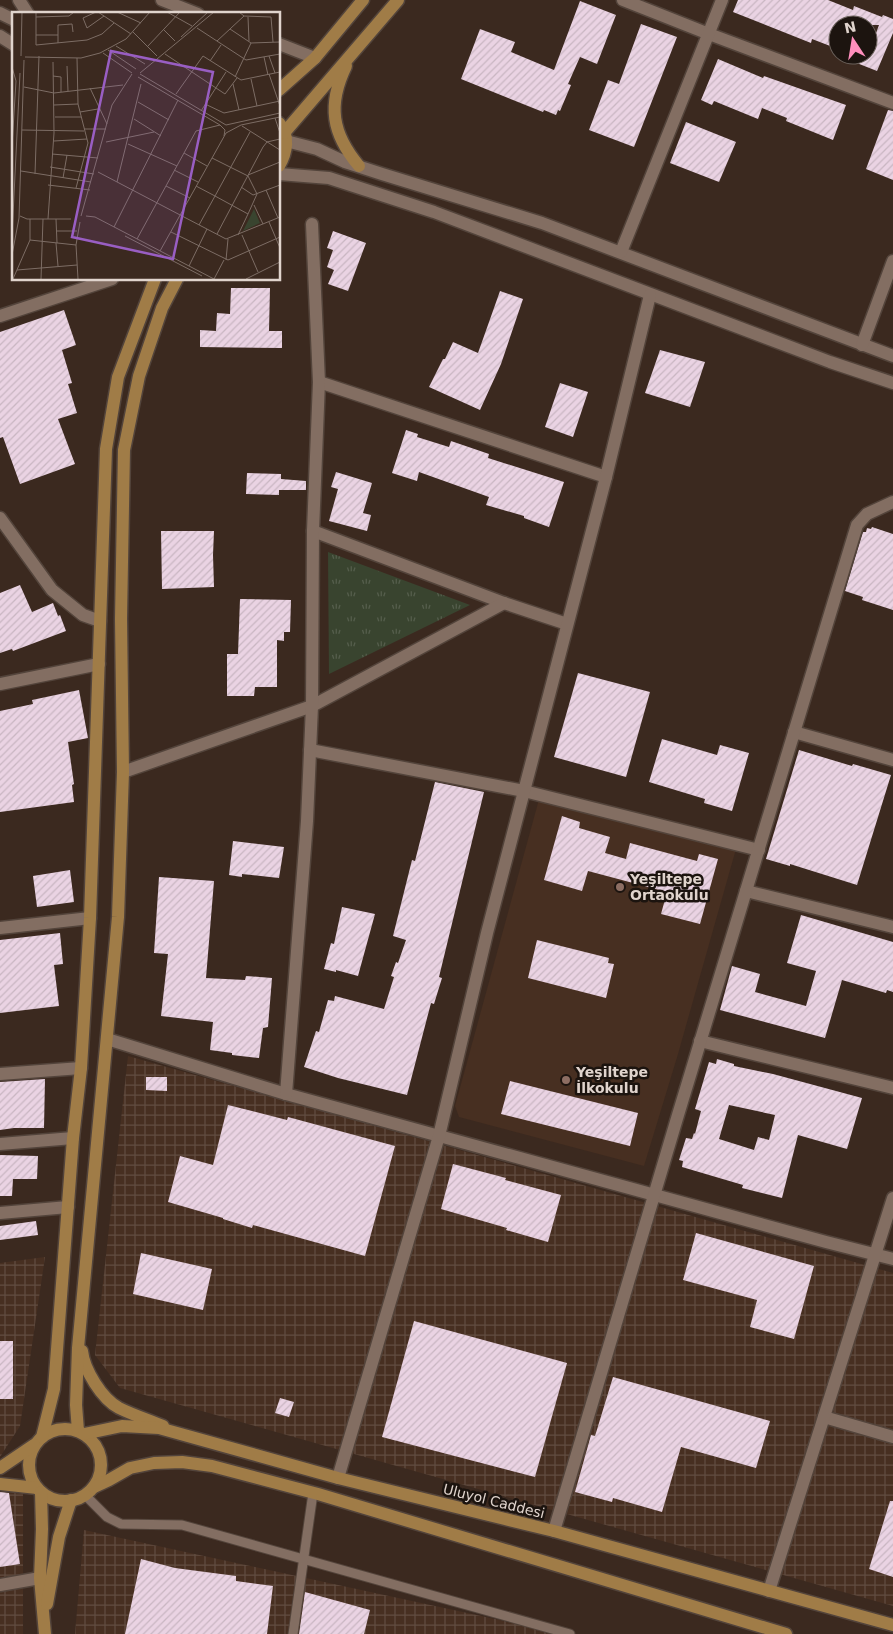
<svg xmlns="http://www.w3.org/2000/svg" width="893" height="1634" font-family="'DejaVu Sans',sans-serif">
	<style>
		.built { fill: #472f21 }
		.industrial { fill: url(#industrial-grid) }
		.park { fill: url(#park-tufts) }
		.building { fill: url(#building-hatch); fill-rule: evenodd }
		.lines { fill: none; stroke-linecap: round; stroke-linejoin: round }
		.service-casing { stroke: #53443b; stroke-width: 11 }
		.minor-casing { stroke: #53443b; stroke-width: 15 }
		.secondary-casing { stroke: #53443b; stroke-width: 15 }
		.service { stroke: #836e62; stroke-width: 9 }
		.minor { stroke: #836e62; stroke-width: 12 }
		.secondary { stroke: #a07c47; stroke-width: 12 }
		.education-dot { fill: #8d6e63; stroke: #1c140f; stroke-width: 2 }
		.labels { text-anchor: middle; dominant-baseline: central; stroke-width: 5; stroke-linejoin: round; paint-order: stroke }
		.poi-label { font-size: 14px; font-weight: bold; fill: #e0d4cd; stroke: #1c140f; text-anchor: start }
		.street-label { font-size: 14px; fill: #e0d4cd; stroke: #1c140f }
		.inset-road { fill: none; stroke: #7d6d65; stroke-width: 1 }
		.view { fill: #995ec3; fill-opacity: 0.15; stroke: #995ec3; stroke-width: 2.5 }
		.inset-edge { fill: none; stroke: #e0d4cd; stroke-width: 2.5 }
	</style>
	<defs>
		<pattern id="industrial-grid" width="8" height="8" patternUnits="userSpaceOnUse" patternTransform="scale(1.25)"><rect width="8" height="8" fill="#472f21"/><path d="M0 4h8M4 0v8" fill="none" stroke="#614c40"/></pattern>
		<pattern id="park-tufts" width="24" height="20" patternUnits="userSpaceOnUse" patternTransform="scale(1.25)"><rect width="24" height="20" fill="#39442f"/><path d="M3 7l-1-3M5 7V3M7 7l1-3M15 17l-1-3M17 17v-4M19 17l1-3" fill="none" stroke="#555e4c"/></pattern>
		<pattern id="building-hatch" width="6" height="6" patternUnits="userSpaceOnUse" patternTransform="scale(1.25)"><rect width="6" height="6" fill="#ead3e3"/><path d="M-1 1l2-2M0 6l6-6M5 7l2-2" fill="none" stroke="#c9b6c2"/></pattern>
	</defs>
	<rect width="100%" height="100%" fill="#3b291f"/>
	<polygon class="built" points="541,792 736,849 678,1054 644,1166 459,1117 455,1106"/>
	<g class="industrial">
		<polygon points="128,1056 893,1273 893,1606 120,1388 95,1355"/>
		<polygon points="45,1257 20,1426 0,1457 0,1263"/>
		<polygon points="23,1490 23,1634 0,1634 0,1495"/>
		<polygon points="84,1530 564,1634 75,1634"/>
	</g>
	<polygon class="park" points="328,552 470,605 329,674"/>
	<g class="building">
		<polygon points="738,0 828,0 853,10 854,6 882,17 883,15 893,19 893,33 877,71 839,56 868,55 879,25 838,25 838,49 812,39 811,43 733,12"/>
		<polygon points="580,1 616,15 597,64 580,57 568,84 571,85 560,111 558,110 556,115 544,110 543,112 461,79 480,29 515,42 511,52 554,70"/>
		<polygon points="641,24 677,37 634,147 589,130 608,80 619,84"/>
		<polygon points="718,59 763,78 764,76 846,105 833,140 786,121 787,118 762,108 758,119 714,101 712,105 701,100"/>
		<polygon points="888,110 893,111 893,180 866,169"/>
		<polygon points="686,122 736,142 719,182 670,163"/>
		<polygon points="333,231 366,243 348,291 328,284 334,270 327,267 333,250 327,248"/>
		<polygon points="231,288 270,288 269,331 282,331 282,348 200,347 200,330 216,331 217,313 230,314"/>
		<polygon points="500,291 523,299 501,364 480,410 429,387 443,359 445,359 453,342 478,353"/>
		<polygon points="64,310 76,345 62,350 72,383 68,384 77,413 58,419 75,464 20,484 3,437 0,438 0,332"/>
		<polygon points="660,350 705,362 690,407 645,393"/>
		<polygon points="560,383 588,392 573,437 545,427"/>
		<polygon points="406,430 418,434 417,437 449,447 451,441 489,454 488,458 564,482 549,527 524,518 524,516 486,505 489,497 419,472 417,481 392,473"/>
		<polygon points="336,472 372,483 363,513 371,515 367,531 329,521 338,489 331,487"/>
		<polygon points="247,473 281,474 281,479 306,481 306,490 279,490 279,495 246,494"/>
		<polygon points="872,527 893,534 893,610 862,600 863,597 845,591 863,532 866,532 867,528 871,529"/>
		<polygon points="161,531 214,531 213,555 214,587 162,589"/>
		<polygon points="20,585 32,612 53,603 58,616 60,615 66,631 13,651 12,649 0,653 0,593"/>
		<polygon points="240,599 291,600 290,632 284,632 284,641 277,640 277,687 255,687 254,696 227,696 227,654 238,654"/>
		<polygon points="578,673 650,692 626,777 554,757"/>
		<polygon points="79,690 88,738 68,742 74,784 72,785 74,802 0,812 0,711 33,704 32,700"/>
		<polygon points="662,739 717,755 720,745 749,753 732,811 704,803 705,799 649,782"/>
		<polygon points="799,750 852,766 853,764 891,775 857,885 790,864 790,866 766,859"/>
		<polygon points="435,782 484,792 439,977 442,978 434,1004 431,1003 407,1095 338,1078 304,1067 316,1031 319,1032 328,1000 334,1001 335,996 384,1009 394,977 391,976 396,962 398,963 406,940 393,936 412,860 415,861"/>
		<polygon points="562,816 580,822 579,828 610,837 605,853 626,859 630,843 697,861 699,854 718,859 700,924 661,914 667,892 588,871 582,891 544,880"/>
		<polygon points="233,841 284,847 279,878 242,874 242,877 229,875"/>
		<polygon points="70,870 74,902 37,907 33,876"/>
		<polygon points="159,877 214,881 206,978 245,980 246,976 272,978 268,1027 263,1028 259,1058 232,1055 232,1053 210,1050 213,1022 161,1016 168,954 154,953"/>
		<polygon points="342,907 375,914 358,976 336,970 336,972 324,969 331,943 334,944"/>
		<polygon points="801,915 893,942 893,992 887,990 886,993 842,980 825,1038 720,1010 732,966 760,974 755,992 806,1006 816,971 787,963"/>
		<polygon points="60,933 63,964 54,965 59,1006 0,1013 0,940"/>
		<polygon points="537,940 609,958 608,963 614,964 606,998 528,978"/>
		<path d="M717 1059 734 1064V1066L773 1074 862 1098 847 1149 798 1135 782 1198 742 1188 743 1185 682 1167 683 1161 679 1160 686 1138 692 1139 694 1133 695 1134 701 1111 695 1109 709 1062 716 1064ZM729 1105 775 1115 769 1140 758 1137 754 1150 719 1139Z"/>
		<polygon points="146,1077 167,1077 167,1091 146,1090"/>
		<polygon points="45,1079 44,1128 14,1128 0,1130 0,1082"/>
		<polygon points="510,1081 638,1113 630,1146 501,1114"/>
		<polygon points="228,1105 287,1120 288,1117 395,1146 365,1256 253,1225 252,1228 223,1219 223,1218 168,1202 180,1156 213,1165"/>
		<polygon points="0,1155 38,1156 37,1179 13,1179 12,1196 0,1196"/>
		<polygon points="453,1164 506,1178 505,1180 561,1195 548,1242 506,1230 507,1228 441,1209"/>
		<polygon points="36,1221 38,1235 0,1240 0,1226"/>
		<polygon points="696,1233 814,1266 794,1339 750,1327 757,1300 683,1280"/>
		<polygon points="141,1253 212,1269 203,1310 133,1294"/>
		<polygon points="414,1321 567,1363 535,1477 382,1437"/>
		<rect x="0" y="1341" width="13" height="58"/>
		<polygon points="613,1377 770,1421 756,1468 681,1447 662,1512 613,1498 612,1502 575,1492 591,1435 595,1436"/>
		<polygon points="280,1398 294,1402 289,1417 275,1413"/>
		<polygon points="0,1492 9,1493 20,1564 0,1567"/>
		<polygon points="890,1501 893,1501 893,1577 869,1569"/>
		<polygon points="141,1559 175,1568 236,1576 236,1581 273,1586 267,1634 125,1634"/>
		<polygon points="305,1592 370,1610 364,1634 299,1634"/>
	</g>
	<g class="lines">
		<g class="service-casing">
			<g id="service">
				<polyline points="85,1495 107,1517 121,1524 182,1525 570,1634"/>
				<polyline points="293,1634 313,1493"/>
			</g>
		</g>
		<g class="minor-casing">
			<g id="minor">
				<polyline points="19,0 28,14"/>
				<polyline points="162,0 198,14"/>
				<polyline points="623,0 709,34 893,103"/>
				<polyline points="0,13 14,20"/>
				<polyline points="0,36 14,45"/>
				<polyline points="279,44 315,58"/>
				<polyline points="286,141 317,149 345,162 382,174 542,223 893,356"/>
				<polyline points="279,174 329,178 434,212 830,362 893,383"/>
				<polyline points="621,252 722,0"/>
				<polyline points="0,316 112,279"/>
				<polyline points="862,345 893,261"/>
				<polyline points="319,382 606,477"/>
				<polyline points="0,518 52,590 83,615 100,621"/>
				<polyline points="313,531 504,603 567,624"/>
				<polyline points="0,684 99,664"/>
				<polyline points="794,732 893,760"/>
				<polyline points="310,750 524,791 759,850"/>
				<polyline points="123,772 312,706 504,603"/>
				<polyline points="746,891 893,927"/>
				<polyline points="0,928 90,918"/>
				<polyline points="107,1039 286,1094 826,1242 893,1259"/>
				<polyline points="700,1041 893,1088"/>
				<polyline points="0,1074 81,1068"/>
				<polyline points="286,1094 307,821 312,706 313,531 319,382 312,224"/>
				<polyline points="0,1144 73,1138"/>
				<polyline points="0,1213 68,1207"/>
				<polyline points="824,1417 893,1437"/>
				<polyline points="338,1478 439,1136 487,933 606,477 650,295"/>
				<polyline points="554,1531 678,1115 857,525 867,514 893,502"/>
				<polyline points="0,1585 40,1578"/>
				<polyline points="769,1591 893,1198"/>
			</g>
		</g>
		<g class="secondary-casing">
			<g id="secondary">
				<path d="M346 66C327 105 332 134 359 166"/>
				<polyline points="279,90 315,58 363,0"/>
				<path d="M279 123C290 136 287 152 279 166"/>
				<polyline points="284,133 398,0"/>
				<path d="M82 1351C84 1370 102 1399 119 1408 133 1415 149 1420 163 1426"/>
				<circle cx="65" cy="1465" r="36"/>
				<polyline points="78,1431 76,1405 78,1348 118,917 123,772 121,619 124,450 139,376 162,308 177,279"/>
				<polyline points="84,1434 122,1426 159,1428 338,1478 554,1531 893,1625"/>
				<polyline points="42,1437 54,1389 73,1138 81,1068 90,918 106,449 118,377 155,279"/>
				<polyline points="0,1468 34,1445"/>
				<polyline points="0,1484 37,1488"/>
				<polyline points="94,1487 109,1480 130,1468 154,1463 182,1462 212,1466 318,1494 786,1634"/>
				<polyline points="41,1492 42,1529 40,1578 45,1634"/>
				<polyline points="47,1604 59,1537 71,1500"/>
			</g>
		</g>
		<use href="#service" class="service"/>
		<use href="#minor" class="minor"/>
		<use href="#secondary" class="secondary"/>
	</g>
	<g class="education-dot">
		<circle cx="620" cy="887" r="5"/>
		<circle cx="566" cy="1080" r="5"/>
	</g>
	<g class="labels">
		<g class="poi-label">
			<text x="630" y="879">Yeşiltepe<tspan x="630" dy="16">Ortaokulu</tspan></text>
			<text x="576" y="1072">Yeşiltepe<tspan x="576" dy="16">İlkokulu</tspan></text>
		</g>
		<g class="street-label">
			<text transform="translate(494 1501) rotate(14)">Uluyol Caddesi</text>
		</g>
	</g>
	<g transform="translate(12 12)">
		<rect width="268" height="268" fill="#3b291f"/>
		<path d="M242 197 248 211 231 219Z" fill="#39442f"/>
		<path class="inset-road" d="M24 0V33L75 28 90 22 102 11M84 0 71 6 75 16 92 4M86 0 119 22M105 0 129 11M155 0 180 14M227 0 232 4 259 5 261 30M24 5 57 4 62 0M236 5 237 29M185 16 234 48 268 42M218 17 239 31 268 30M152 18 163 29M121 20 145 44M24 23H46M169 25 196 0M205 29 232 4M46 31V13L60 12 61 20M104 34 133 52M136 34 168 0M96 38 124 57M91 41 120 61M153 42 213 82 225 66M9 44 10 0M257 44 263 61M13 45 69 46 88 41 114 27 138 0M252 45 256 63M198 49 209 33M55 54 56 79M0 55 4 69 0 134M128 61 202 0M128 62 214 113 268 101M257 62 268 94M41 64 49 65V80M126 65 208 113 213 118 212 124M223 65 239 31M239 67 245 94M221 72 227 98M12 75 42 81 111 73M78 76 95 112M164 82 191 44 229 68 268 60M126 90 157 108M193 92 212 101 268 89M42 93 66 92M189 99 214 60M68 100 86 97M43 105H69M263 106 268 121M122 107 149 124M230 114 268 138M72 117H94M10 118 72 119M42 129 75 127M94 130 142 120M116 132 165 154M172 141 195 154M40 142 86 146M200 146 236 164 245 182 236 202M38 155 82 162M162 158 186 170M9 159 79 170M86 160 214 227 268 205M23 162 27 44M236 163 268 150M51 166 55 143M105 170 129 72M36 173 78 178M154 174 178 186M184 174 203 184 238 120M229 175 241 183 268 173M64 176 76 131 66 92 65 46M254 178 266 206M242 193 251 212M8 204 15 207H59M69 204 100 93 120 62M74 204 83 205 202 267M36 207 42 121 41 50M44 207 45 231M257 210 268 236M187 213 203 184 236 202 226 223M102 215 166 88M45 219H65M159 220 216 248 268 225M205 222 251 135 255 130 268 127M230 223 246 260M0 224 8 61M113 224 190 264M125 227 184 119 208 113M18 228 64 233M44 231 46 254M148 239 214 121 229 113 268 105M0 243 7 206 12 48M214 248 216 227M177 254 195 217M5 258 65 253M1 267 18 228V207M29 267 31 207M66 267 64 233 68 210M202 267 212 248M234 267 268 250"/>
		<path class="view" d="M99 39 201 60 161 247 60 225Z"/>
		<rect width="268" height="268" class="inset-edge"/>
	</g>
	<g transform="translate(853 40) rotate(348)"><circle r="24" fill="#1c140f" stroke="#6a615b"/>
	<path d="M0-4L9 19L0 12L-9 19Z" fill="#fe8ebc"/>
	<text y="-8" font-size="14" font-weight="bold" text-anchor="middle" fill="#e0d4cd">N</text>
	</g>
</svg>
